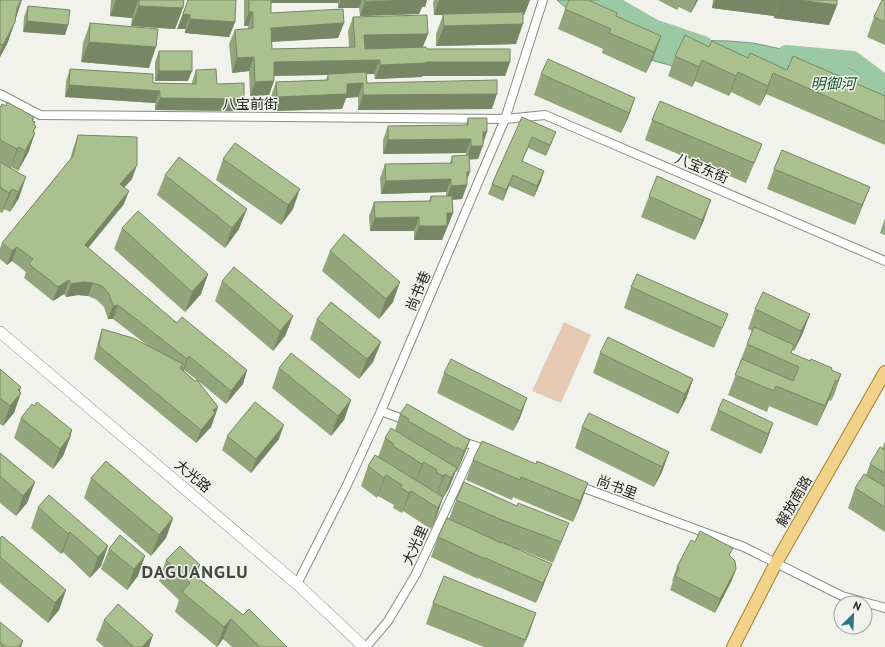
<svg xmlns="http://www.w3.org/2000/svg" width="885" height="647" font-family="'PT Sans','Noto Sans SC',sans-serif">
	<style>
		.green { fill: #e6c9b2 }
		.water { fill: #9bc9a4; stroke: #77977c }
		.lines { fill: none; stroke-linecap: round; stroke-linejoin: round }
		.river { stroke: #9bc9a4; stroke-width: 16 }
		.street-casing { stroke: #8b8b85; stroke-width: 10 }
		.secondary-casing { stroke: #8b8b85; stroke-width: 12 }
		.primary-casing { stroke: #a38031; stroke-width: 14 }
		.street { stroke: #fff; stroke-width: 8 }
		.secondary { stroke: #fff; stroke-width: 11 }
		.primary { stroke: #f2d189; stroke-width: 12 }
		.wall { fill: #92a57b; fill-rule: evenodd }
		.shaded-wall { fill: #778664 }
		.building { fill: #aac08f; stroke: #778664 }
		.labels { text-anchor: middle; dominant-baseline: central; stroke-width: 3; stroke-linejoin: round; paint-order: stroke }
		.street-label { font-size: 14px; fill: #222220; stroke: #f2f2ec }
		.water-label { font-size: 15px; font-style: italic; fill: #12582a; stroke: #f2f2ec }
		.district-label { font-size: 18px; font-weight: bold; letter-spacing: 1px; fill: #464642; stroke: #f2f2ec }
	</style>
	<rect width="100%" height="100%" fill="#f2f2ec"/>
	<polygon class="green" points="564,322 591,335 561,403 532,391"/>
	<polygon class="water" points="557,0 609,0 639,22 664,35 686,40 729,41 753,43 828,59 847,66 885,90 885,128 707,75 654,61 626,49 575,16"/>
	<g class="lines">
		<g class="river">
			<polyline points="607,0 654,27 704,44"/>
			<polyline points="786,53 853,59 885,83"/>
		</g>
		<g class="street-casing">
			<g id="street">
				<polyline points="0,94 40,115 505,119 545,115 885,261"/>
				<polyline points="381,411 408,421"/>
				<polyline points="458,440 489,451"/>
				<polyline points="576,485 744,547 842,596 885,608"/>
				<polyline points="297,584 347,485 381,411 505,119 543,0"/>
				<polyline points="366,647 388,621 416,574 475,446"/>
			</g>
		</g>
		<g class="secondary-casing">
			<polyline id="secondary" points="0,332 297,584 364,647"/>
		</g>
		<g class="primary-casing">
			<polyline id="primary" points="733,647 776,563 885,372"/>
		</g>
		<use href="#street" class="street"/>
		<use href="#secondary" class="secondary"/>
		<use href="#primary" class="primary"/>
	</g>
	<g class="wall">
		<polygon points="0,0 17,15 7,44 0,57"/>
		<polygon points="111,0 184,0 183,8 175,29 131,26 132,18 110,16"/>
		<polygon points="188,0 235,22 229,37 185,33 185,29 177,29"/>
		<polygon points="244,0 427,0 425,7 422,7 419,14 360,16 359,8 338,8 338,3 271,3 271,13 344,23 338,38 272,42 272,49 349,47 348,31 353,17 428,34 423,47 427,49 510,62 505,76 422,76 422,77 375,79 374,74 366,74 367,83 492,109 358,110 358,97 346,98 342,109 272,111 271,96 276,82 326,80 328,75 274,76 274,81 269,95 250,96 249,71 232,73 229,44 235,30 248,29 248,26 244,26"/>
		<polygon points="434,0 530,0 524,15 523,15 516,44 436,46 436,34 443,15 434,15 433,3"/>
		<polygon points="658,0 698,0 691,13 679,7 677,10"/>
		<polygon points="713,0 837,0 837,5 829,25 774,18 774,16 712,8"/>
		<polygon points="885,0 885,45 867,37 874,17"/>
		<polygon points="28,6 68,25 65,35 23,32 24,17"/>
		<polygon points="565,9 616,16 661,36 654,56 646,73 602,53 603,49 558,29"/>
		<polygon points="90,23 149,68 81,62 83,43"/>
		<polygon points="709,47 748,58 787,70 885,96 885,145 766,94 760,106 731,92 729,96 695,81 692,87 668,76 675,56"/>
		<polygon points="159,51 188,81 155,81 155,62"/>
		<polygon points="70,69 153,83 192,84 192,82 196,70 217,84 244,99 240,111 155,110 155,103 65,97 66,81"/>
		<polygon points="541,74 635,98 628,118 621,133 534,95"/>
		<polygon points="0,106 1,107 6,106 34,117 33,121 35,122 34,125 34,132 35,133 28,153 18,171 11,167 11,168 19,198 10,212 4,209 2,213 0,212"/>
		<polygon points="522,117 552,142 546,156 528,148 522,161 541,181 534,197 509,186 503,201 488,194 492,184"/>
		<polygon points="468,118 483,143 483,146 478,159 469,159 467,179 467,185 462,199 452,200 453,213 442,240 414,240 414,231 370,231 369,216 374,202 429,201 431,196 446,196 446,192 381,194 380,178 385,164 450,163 452,156 466,155 466,153 383,154 383,140 388,126 466,125"/>
		<polygon points="652,120 762,144 754,164 746,183 645,140"/>
		<path d="M78 135 132 179 124 187V204L88 248 177 323 247 370 243 384 226 404 197 380 218 407 211 427 196 443 94 359 98 342 102 329 147 345 113 319H108L104 307 97 300 88 296 78 295 66 297 64 294 53 301 24 278 26 272 12 261 7 265 0 259V248L2 243 70 160 73 149ZM184 370 197 380 195 381 184 371Z"/>
		<polygon points="235,143 293,209 281,225 216,180 223,159"/>
		<polygon points="774,169 870,187 855,225 767,189"/>
		<polygon points="165,175 239,229 225,248 157,195"/>
		<polygon points="649,196 704,220 695,240 641,217"/>
		<polygon points="885,218 885,235 880,233"/>
		<polygon points="122,228 208,274 201,294 185,312 114,249"/>
		<polygon points="330,251 393,302 379,319 322,271"/>
		<polygon points="222,281 293,316 285,336 273,351 215,301"/>
		<polygon points="631,287 728,314 720,334 714,348 624,308"/>
		<polygon points="755,309 810,314 802,335 794,351 792,350 791,353 841,374 831,401 829,400 817,426 769,406 767,412 728,395 740,364 739,364 747,344 752,331 748,329"/>
		<polygon points="317,319 381,342 373,362 359,379 310,339"/>
		<polygon points="600,353 693,379 686,399 678,414 593,373"/>
		<polygon points="279,368 351,400 344,420 331,436 272,388"/>
		<polygon points="0,369 21,387 14,413 3,426 0,424"/>
		<polygon points="444,373 527,398 520,418 513,431 437,393"/>
		<polygon points="718,410 773,423 766,443 761,454 710,430"/>
		<polygon points="400,414 470,440 462,460 457,472 456,471 449,488 443,498 436,518 431,529 403,511 402,513 393,508 394,505 378,496 377,498 361,486 368,466 378,457 385,438 395,430"/>
		<polygon points="21,418 72,430 70,435 71,435 63,456 53,469 14,438"/>
		<polygon points="582,427 669,452 662,472 654,487 575,448"/>
		<polygon points="227,436 279,439 251,473 222,450"/>
		<polygon points="885,441 885,532 848,508 855,488 866,475 870,464 882,449"/>
		<polygon points="0,453 35,482 27,503 16,516 0,503"/>
		<polygon points="473,460 536,464 588,483 573,522 513,497 512,500 466,480"/>
		<polygon points="91,478 173,518 166,538 151,556 84,498"/>
		<polygon points="456,500 517,506 569,523 553,563 519,549 544,584 536,603 478,578 478,579 431,557 438,537 449,519"/>
		<polygon points="38,507 108,546 101,566 90,578 63,552 61,554 31,528"/>
		<polygon points="120,535 138,576 127,590 101,569 109,549"/>
		<polygon points="0,538 66,590 59,610 48,623 0,583"/>
		<polygon points="730,556 736,569 731,582 715,613 670,590 673,581 672,581 677,567"/>
		<polygon points="166,560 196,576 243,615 287,647 232,647 223,639 217,647 175,612 179,600 159,581"/>
		<polygon points="433,603 536,613 523,647 484,647 426,624"/>
		<polygon points="104,620 149,647 104,647 96,640"/>
		<polygon points="0,622 21,647 0,647"/>
	</g>
	<g class="shaded-wall">
		<polygon points="21,0 22,0 17,15 9,29 17,8"/>
		<polygon points="116,0 138,0 132,18 110,16"/>
		<polygon points="267,0 339,0 338,3 266,3"/>
		<polygon points="341,0 362,0 359,8 338,8"/>
		<polygon points="412,0 427,0 425,7 422,7 419,14 360,16 365,2"/>
		<polygon points="439,0 530,0 524,15 443,15 443,14 443,15 434,15"/>
		<polygon points="696,0 698,0 691,13"/>
		<polygon points="715,0 780,0 774,16 712,8"/>
		<polygon points="780,0 798,0 837,5 829,25 774,18"/>
		<polygon points="139,6 183,8 175,29 131,26"/>
		<polygon points="249,12 253,12 248,26 244,26"/>
		<polygon points="183,14 190,15 185,29 177,29"/>
		<polygon points="190,19 235,22 229,37 185,33"/>
		<polygon points="27,21 68,25 65,35 23,32"/>
		<polygon points="15,22 7,44 0,57 0,52 3,45"/>
		<polygon points="344,23 338,38 266,42 271,28"/>
		<polygon points="523,24 516,44 436,46 444,26"/>
		<polygon points="428,34 422,48 359,49 364,35"/>
		<polygon points="661,36 654,56 646,73 654,52"/>
		<polygon points="89,42 156,47 149,68 81,62"/>
		<polygon points="254,57 249,71 232,73 237,58"/>
		<polygon points="380,60 374,74 269,76 274,62"/>
		<polygon points="702,60 695,81 692,87 699,67"/>
		<polygon points="427,62 510,62 505,76 422,76 422,77 375,79 380,65"/>
		<polygon points="159,71 192,71 188,81 155,81"/>
		<polygon points="738,72 731,92 729,96 736,76"/>
		<polygon points="773,73 766,94 760,106 768,86"/>
		<polygon points="274,81 269,95 250,96 255,82"/>
		<polygon points="363,83 358,97 346,98 342,109 272,111 277,97 347,84"/>
		<polygon points="69,85 160,91 155,103 65,97"/>
		<polygon points="497,94 492,109 358,110 363,95"/>
		<polygon points="160,98 244,99 240,111 155,110"/>
		<polygon points="635,98 628,118 621,133"/>
		<polygon points="36,126 30,142 35,133 28,153 18,171 33,132"/>
		<polygon points="483,132 487,132 478,159 466,160 471,146"/>
		<polygon points="556,132 552,142 546,156 550,145"/>
		<polygon points="532,137 528,148 518,171 522,161"/>
		<polygon points="471,139 466,153 383,154 388,140"/>
		<polygon points="19,147 11,167 10,170 17,149"/>
		<polygon points="137,165 132,179 115,198 120,184"/>
		<polygon points="544,171 541,181 534,197 537,186"/>
		<polygon points="467,172 470,172 465,185"/>
		<polygon points="513,175 509,186 503,201 506,190"/>
		<polygon points="26,177 19,198 10,212 18,192"/>
		<polygon points="451,179 446,192 381,194 386,181"/>
		<polygon points="467,185 462,199 446,200 451,186"/>
		<polygon points="870,187 862,207 855,225 862,205"/>
		<polygon points="12,189 4,209 2,213 9,193"/>
		<polygon points="300,189 293,209 281,225 288,205"/>
		<polygon points="129,191 124,204 80,258 85,245"/>
		<polygon points="711,200 704,220 695,240 702,220"/>
		<polygon points="247,209 239,229 225,248 232,228"/>
		<polygon points="447,213 453,213 442,240 414,240 419,226"/>
		<polygon points="419,217 414,231 370,231 375,218"/>
		<polygon points="17,247 12,261 7,265 12,251"/>
		<polygon points="208,274 201,294 185,312 192,292"/>
		<polygon points="69,280 64,294 53,301 58,287"/>
		<polygon points="83,282 93,283 88,296 78,295 66,297 71,284"/>
		<polygon points="400,282 393,302 379,319 386,299"/>
		<polygon points="118,305 113,319 108,319 113,306"/>
		<polygon points="810,314 802,335 794,351 801,331"/>
		<polygon points="293,316 285,336 273,351 280,331"/>
		<polygon points="381,342 373,362 359,379 367,359"/>
		<polygon points="189,356 184,370 182,373 187,359"/>
		<polygon points="247,370 243,384 226,404 231,391"/>
		<polygon points="841,374 834,395 831,401 838,381"/>
		<polygon points="693,379 686,399 678,414 685,394"/>
		<polygon points="836,380 829,400 817,426 825,406"/>
		<polygon points="21,387 17,398 21,393 14,413 3,426 10,406 18,390"/>
		<polygon points="527,398 520,418 513,431 521,411"/>
		<polygon points="351,400 344,420 331,436 338,416"/>
		<polygon points="218,407 211,427 196,443 201,430 213,410"/>
		<polygon points="773,423 766,443 761,454 768,434"/>
		<polygon points="284,425 279,439 251,473 256,459"/>
		<polygon points="72,430 70,437 71,435 63,456 53,469 60,449 69,434"/>
		<polygon points="470,440 462,460 457,472 464,451"/>
		<polygon points="669,452 662,472 654,487 662,467"/>
		<polygon points="424,462 416,482 415,484 422,464"/>
		<polygon points="457,468 449,488 443,498 451,478"/>
		<polygon points="445,474 437,495 436,497 443,476"/>
		<polygon points="386,475 378,496 377,498 384,478"/>
		<polygon points="35,482 27,503 16,516 23,496"/>
		<polygon points="588,483 581,503 573,522 580,501"/>
		<polygon points="411,491 403,511 402,513 409,493"/>
		<polygon points="443,497 436,518 431,529 438,508"/>
		<polygon points="173,518 166,538 151,556 159,535"/>
		<polygon points="569,523 553,563 561,542"/>
		<polygon points="70,532 63,552 61,554 68,534"/>
		<polygon points="108,546 101,566 90,578 98,557"/>
		<polygon points="145,556 138,576 127,590 134,569"/>
		<polygon points="552,564 544,584 536,603 543,583"/>
		<polygon points="200,565 192,585 190,583 192,573"/>
		<polygon points="736,569 731,582 715,613 720,599"/>
		<polygon points="66,590 59,610 48,623 55,603"/>
		<polygon points="536,613 529,634 523,647"/>
		<polygon points="231,619 223,639 217,647 224,627"/>
		<polygon points="153,635 149,647 142,647"/>
		<polygon points="23,641 21,647 18,647"/>
	</g>
	<g class="building">
		<polygon points="0,0 21,0 17,8 15,22 3,45 0,44"/>
		<polygon points="139,0 184,0 183,8 139,6"/>
		<polygon points="188,0 236,0 235,22 190,19 190,15 183,14"/>
		<polygon points="249,0 271,0 271,13 343,9 344,23 271,28 272,49 355,47 353,17 427,15 428,34 364,35 365,49 426,47 427,49 510,49 510,62 427,62 427,63 380,65 380,60 274,62 274,81 255,82 254,57 237,58 235,30 253,28 253,12 249,12"/>
		<polygon points="365,0 412,0 365,2"/>
		<polygon points="569,0 588,0 617,13 616,16 661,36 654,52 609,33 611,29 565,9"/>
		<polygon points="798,0 837,0 837,5"/>
		<polygon points="882,0 885,0 885,22 874,17"/>
		<polygon points="28,6 70,10 68,25 27,21"/>
		<polygon points="523,12 523,24 444,26 443,14"/>
		<polygon points="90,23 158,29 156,47 89,42"/>
		<polygon points="685,35 709,47 712,41 748,58 750,53 787,70 793,56 885,96 885,122 773,73 768,86 738,72 736,76 702,60 699,67 675,56"/>
		<rect x="159" y="51" width="33" height="20"/>
		<polygon points="548,59 635,98 629,113 541,74"/>
		<polygon points="70,69 153,74 153,83 196,84 196,70 216,69 217,84 244,83 244,99 160,98 160,91 69,85"/>
		<polygon points="366,72 367,83 497,80 497,94 363,95 363,83 347,84 347,94 277,97 276,82 328,80 328,74"/>
		<polygon points="660,101 762,144 754,163 652,120"/>
		<polygon points="7,102 34,117 32,121 35,122 34,125 36,126 33,132 35,133 25,151 19,147 17,149 0,140 0,106 1,107 2,104 6,106"/>
		<polygon points="522,117 556,132 550,145 532,137 522,161 544,171 537,186 513,175 506,190 492,184"/>
		<polygon points="468,118 487,118 487,132 483,132 483,146 471,146 471,139 388,140 388,126 468,125"/>
		<polygon points="78,135 137,137 137,165 120,184 129,191 85,245 177,323 182,317 247,370 231,391 189,356 187,359 118,305 113,306 109,294 102,286 93,283 83,282 71,284 69,280 58,287 29,264 33,259 17,247 12,251 2,243 73,156"/>
		<polygon points="235,143 300,189 288,205 223,159"/>
		<polygon points="782,150 870,187 862,205 774,169"/>
		<polygon points="469,155 470,172 467,172 467,185 451,186 451,179 386,181 385,164 452,163 452,156"/>
		<polygon points="179,157 247,209 232,228 165,175"/>
		<polygon points="0,162 26,177 18,192 12,189 9,193 0,187"/>
		<polygon points="657,176 711,200 702,220 649,196"/>
		<polygon points="431,196 452,196 453,213 447,213 447,226 419,226 419,217 375,218 374,202 431,201"/>
		<polygon points="138,211 208,274 192,292 122,228"/>
		<polygon points="344,234 400,282 386,299 330,251"/>
		<polygon points="234,267 293,316 280,331 222,281"/>
		<polygon points="637,274 728,314 722,328 631,287"/>
		<polygon points="763,292 810,314 801,331 755,309"/>
		<polygon points="331,302 381,342 367,359 317,319"/>
		<polygon points="754,327 794,345 791,353 810,361 811,359 832,368 831,370 841,374 838,381 836,380 825,406 776,386 774,391 735,375 742,359 793,381 799,367 747,344"/>
		<polygon points="102,329 133,338 183,364 180,368 195,381 197,380 218,407 213,410 215,413 201,430 99,346"/>
		<polygon points="608,337 693,379 685,394 600,353"/>
		<polygon points="291,353 351,400 338,416 279,368"/>
		<polygon points="451,359 527,398 521,411 444,373"/>
		<polygon points="0,369 21,387 18,390 21,393 10,406 0,398"/>
		<polygon points="723,399 773,423 768,434 718,410"/>
		<polygon points="37,402 72,430 69,434 71,435 60,449 21,418 32,404 34,406"/>
		<polygon points="255,402 284,425 256,459 227,436"/>
		<polygon points="407,404 470,440 464,451 457,447 457,449 408,421 409,419 400,414"/>
		<polygon points="589,413 669,452 662,467 582,427"/>
		<polygon points="391,428 457,468 451,478 445,474 443,476 436,472 437,470 424,462 422,464 393,446 394,444 385,438"/>
		<polygon points="482,441 536,464 537,461 588,483 580,501 521,477 520,480 473,460"/>
		<polygon points="880,447 885,450 885,473 870,464"/>
		<polygon points="0,453 35,482 23,496 0,476"/>
		<polygon points="375,455 443,497 438,508 411,491 409,493 401,488 402,485 386,475 384,478 368,466"/>
		<polygon points="106,461 173,518 159,535 91,478"/>
		<polygon points="864,474 885,487 885,507 855,488"/>
		<polygon points="464,482 517,506 518,503 569,523 561,542 502,520 456,500"/>
		<polygon points="49,495 108,546 98,557 70,532 68,534 38,507"/>
		<polygon points="447,518 501,543 501,542 552,564 543,583 485,558 485,559 438,537"/>
		<polygon points="700,531 733,548 729,555 735,561 736,569 720,599 675,576 679,568 677,567 691,540 695,542"/>
		<polygon points="120,535 145,556 134,569 109,549"/>
		<polygon points="2,536 66,590 55,603 0,557 0,538"/>
		<polygon points="180,546 200,565 192,573 243,615 249,609 287,647 260,647 231,619 224,627 182,592 190,583 166,560"/>
		<polygon points="444,576 536,613 525,640 433,603"/>
		<polygon points="118,604 153,635 142,647 134,647 104,620"/>
		<polygon points="0,622 23,641 18,647 6,647 0,642"/>
	</g>
	<g class="labels">
		<g class="street-label">
			<text x="250" y="104">八宝前街</text>
			<text transform="translate(702 168) rotate(23)">八宝东街</text>
			<text transform="translate(418 291) rotate(-67)">尚书巷</text>
			<text transform="translate(193 476) rotate(40)">大光路</text>
			<text transform="translate(617 487) rotate(21)">尚书里</text>
			<text transform="translate(794 501) rotate(-60)">解放南路</text>
			<text transform="translate(415 545) rotate(-66)">大光里</text>
		</g>
		<g class="water-label">
			<text x="833" y="83">明御河</text>
		</g>
		<g class="district-label">
			<text x="195" y="571">DAGUANGLU</text>
		</g>
	</g>
	<g transform="translate(853 615) rotate(24)"><circle r="19" fill="#f2f2ec" stroke="#9f9f9a"/>
	<path d="M0-3L7 15L0 10L-7 15Z" fill="#307484"/>
	<text y="-6" font-size="11" font-weight="bold" text-anchor="middle" fill="#222220">N</text>
	</g>
</svg>
